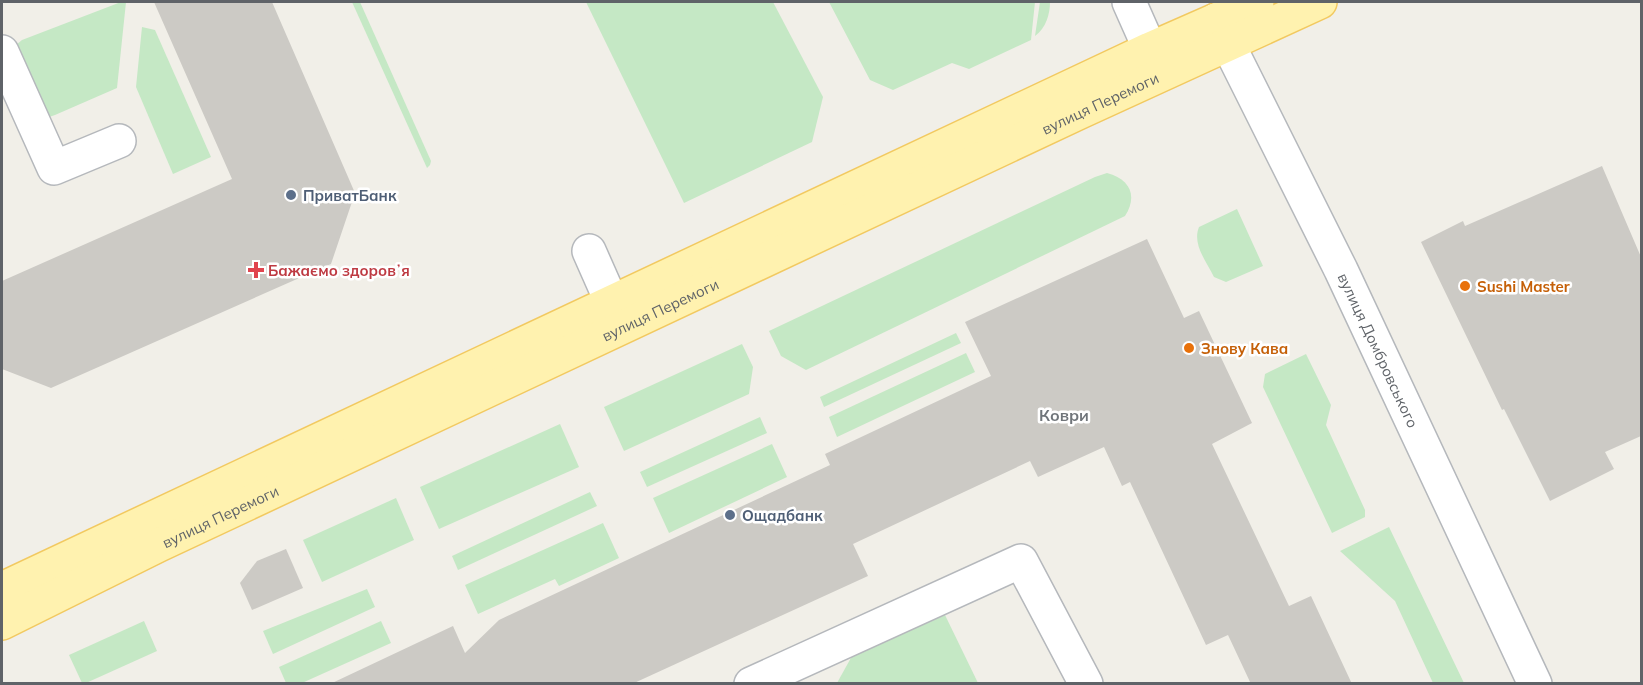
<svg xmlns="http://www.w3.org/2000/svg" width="1643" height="685" font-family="Mulish,sans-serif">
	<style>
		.green { fill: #c5e8c5 }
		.building { fill: #cccac5 }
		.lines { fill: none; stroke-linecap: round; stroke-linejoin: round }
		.minor-casing { stroke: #b5b8bc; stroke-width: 36 }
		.major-casing { stroke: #f2c960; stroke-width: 36 }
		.minor { stroke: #fff; stroke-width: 33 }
		.major { stroke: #fff2af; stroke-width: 33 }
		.service-dot { fill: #5c6f8a; stroke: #fff; stroke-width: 2 }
		.health-dot { fill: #e0444e; stroke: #fff; stroke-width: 2 }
		.food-dot { fill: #e8710a; stroke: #fff; stroke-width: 2 }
		.labels { text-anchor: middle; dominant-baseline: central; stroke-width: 5; stroke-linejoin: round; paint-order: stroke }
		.street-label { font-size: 15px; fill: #5f6368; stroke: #fff }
		.service-label { font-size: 15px; font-weight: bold; fill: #4e5e75; stroke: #fff; text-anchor: start }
		.health-label { font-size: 15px; font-weight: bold; fill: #be3a42; stroke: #fff; text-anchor: start }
		.food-label { font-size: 15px; font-weight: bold; fill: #c56008; stroke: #fff; text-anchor: start }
		.neighbourhood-label { font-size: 16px; font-weight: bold; fill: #70757a; stroke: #fff }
	</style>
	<rect width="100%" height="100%" fill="#f1efe8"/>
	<g class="green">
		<polygon points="121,2 126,2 117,88 55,115 49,117 44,114 16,45 22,40"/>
		<polygon points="352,2 360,2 431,161 430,165 427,168"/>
		<polygon points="586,2 773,2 823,97 812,142 684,203"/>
		<polygon points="829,2 1035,2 1031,40 969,69 952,63 893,90 870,80"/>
		<path d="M1040 2H1050C1050 14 1046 28 1035 36Z"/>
		<polygon points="142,27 155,30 211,157 173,174 136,87"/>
		<path d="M1107 173C1130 179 1138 196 1125 216L806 370 781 356 769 331 1095 177Z"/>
		<path d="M1237 209 1263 266 1226 282 1214 277C1206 261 1192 244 1199 227Z"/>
		<polygon points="956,333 961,343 824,407 820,397"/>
		<polygon points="742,344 753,367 749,394 624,451 604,407"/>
		<polygon points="966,353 975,372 837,437 829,417"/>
		<polygon points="1306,354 1331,405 1326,425 1365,510 1365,517 1332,533 1263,387 1265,374"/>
		<polygon points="760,417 767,433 647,487 640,472"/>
		<polygon points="560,424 579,467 439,529 420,487"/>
		<polygon points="772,444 787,477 669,533 653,498"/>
		<polygon points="590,492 597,506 458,570 452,556"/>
		<polygon points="396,498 414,540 322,582 303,540"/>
		<polygon points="603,523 619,558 559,586 555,579 478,614 465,585"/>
		<polygon points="1389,527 1464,683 1433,683 1395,601 1340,551"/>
		<polygon points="367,589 375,607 273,654 263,631"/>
		<polygon points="945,615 978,683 837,683 852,656"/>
		<polygon points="144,621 157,651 86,683 82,683 69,655"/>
		<polygon points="381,621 391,643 302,683 286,683 279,667"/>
	</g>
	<g class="building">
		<polygon points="154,2 272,2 355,193 331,264 51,388 2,369 2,281 232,179"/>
		<polygon points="1602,166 1641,257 1641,436 1605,452 1614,469 1550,501 1504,409 1502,410 1421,242 1463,221 1465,226"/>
		<polygon points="1147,239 1184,318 1199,311 1252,423 1212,444 1289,606 1311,596 1352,684 1251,684 1228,635 1206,645 1130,482 1122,486 1104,447 1038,477 1030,461 853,544 868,576 632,684 330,684 453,626 465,653 499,620 830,465 825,454 991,376 965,322"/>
		<polygon points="286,549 303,588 252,610 240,583 257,561"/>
	</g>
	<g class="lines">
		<g class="minor-casing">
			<g id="minor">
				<polyline points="1129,2 1161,74"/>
				<path id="s1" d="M1216 20 1341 270 1535 684"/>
				<polyline points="2,52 54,168 119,141"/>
				<polyline points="589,251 612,303"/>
				<polyline points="751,684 1021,561 1086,684"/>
			</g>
		</g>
		<g class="major-casing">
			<g id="major">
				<polyline points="2,589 1150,49 1257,2"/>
				<path id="s2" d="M2 623 159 545 1080 112 1320 2"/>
			</g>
		</g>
		<use href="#minor" class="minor"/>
		<use href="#major" class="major"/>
	</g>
	<g class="service-dot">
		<circle cx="291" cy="195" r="6"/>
		<circle cx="730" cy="515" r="6"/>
	</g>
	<path class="health-dot" d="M253 261h6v6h6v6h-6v6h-6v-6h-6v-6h6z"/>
	<g class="food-dot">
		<circle cx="1465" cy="286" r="6"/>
		<circle cx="1189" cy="348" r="6"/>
	</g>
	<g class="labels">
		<g class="street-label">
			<text stroke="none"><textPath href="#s2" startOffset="1215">вулиця Перемоги</textPath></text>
			<text stroke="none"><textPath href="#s2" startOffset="729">вулиця Перемоги</textPath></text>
			<text stroke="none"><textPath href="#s1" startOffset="368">вулиця Домбровського</textPath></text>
			<text stroke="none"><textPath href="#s2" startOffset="243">вулиця Перемоги</textPath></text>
		</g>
		<g class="service-label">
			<text x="303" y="195">ПриватБанк</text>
			<text x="742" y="515">Ощадбанк</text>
		</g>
		<g class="health-label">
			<text x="268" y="270">Бажаємо здоровʼя</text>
		</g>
		<g class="food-label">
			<text x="1477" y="286">Sushi Master</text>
			<text x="1201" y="348">Знову Кава</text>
		</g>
		<g class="neighbourhood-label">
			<text x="1064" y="415">Коври</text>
		</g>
	</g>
	<rect width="1643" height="685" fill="none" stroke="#5f6368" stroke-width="6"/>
</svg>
